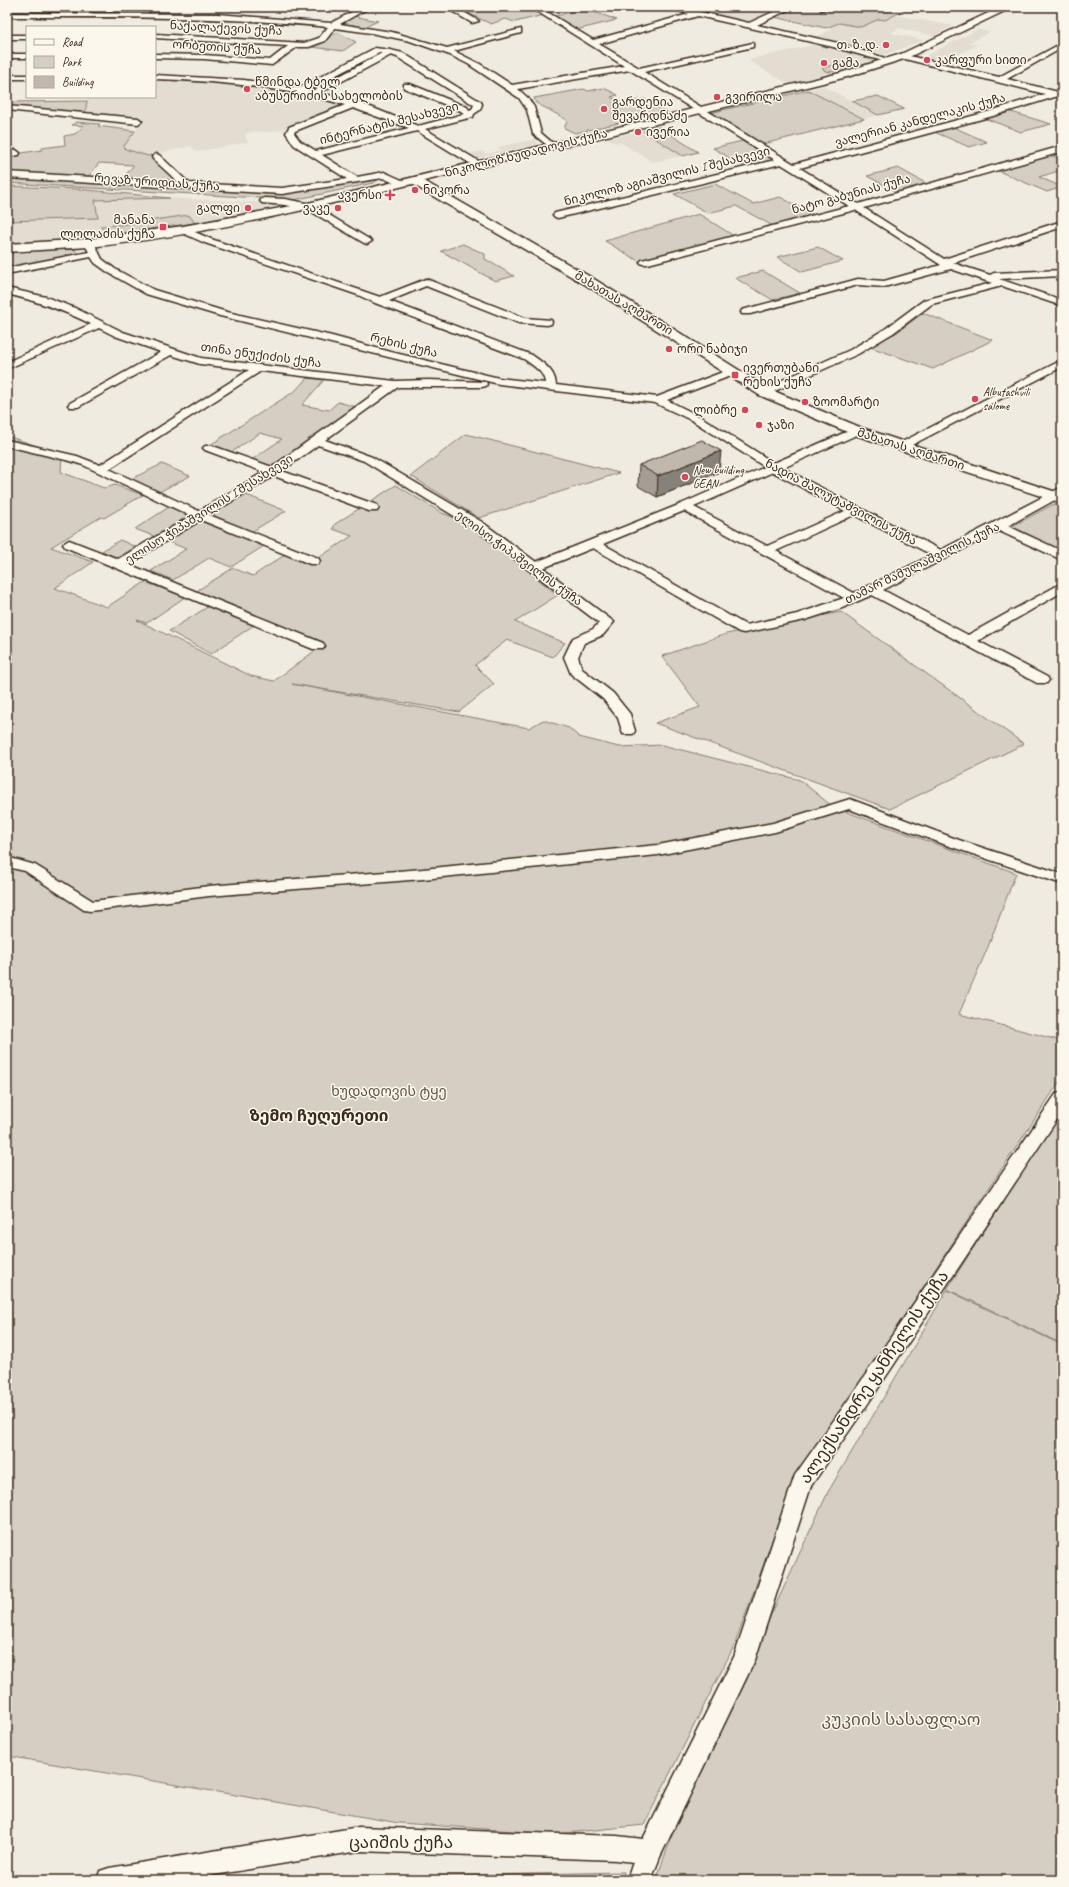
<svg xmlns="http://www.w3.org/2000/svg" width="1069" height="1887" font-family="Caveat,'Noto Sans Georgian',sans-serif">
	<style>
		.built { fill: #e2dcd1; fill-rule: evenodd }
		.green { fill: #d5cec3; stroke: #887c70; fill-rule: evenodd }
		.lines { fill: none; stroke-linecap: round; stroke-linejoin: round }
		.minor-casing { stroke: #3b2a1e; stroke-width: 3 }
		.major-casing { stroke: #3b2a1e; stroke-width: 3 }
		.minor { fill: #fbf7ec; fill-rule: evenodd }
		.major { fill: #fbf7ec; fill-rule: evenodd }
		.wall { fill: #a59e95; stroke: #3b2a1e }
		.shaded-wall { fill: #868179; stroke: #3b2a1e }
		.building { fill: #c0b8ad; stroke: #3b2a1e }
		.poi-dot { fill: #d1495b; stroke: #fbf7ec; stroke-width: 1.5 }
		.labels { text-anchor: middle; dominant-baseline: central; stroke-width: 3; stroke-linejoin: round; paint-order: stroke }
		.far-street-label { font-size: 12px; fill: #3b2a1e; stroke: #fbf7ec }
		.far-poi-label { font-size: 12px; fill: #3b2a1e; stroke: #fbf7ec; text-anchor: start }
		.park-label { font-size: 14px; fill: #625347; stroke: #fbf7ec }
		.quarter-label { font-size: 16px; font-weight: bold; fill: #3b2a1e; stroke: #fbf7ec }
		.near-street-label { font-size: 17px; fill: #3b2a1e; stroke: #fbf7ec }
		.near-park-label { font-size: 17px; fill: #625347; stroke: #fbf7ec }
	</style>
	<rect width="100%" height="100%" fill="#f0ebe0"/>
	<filter id="ink" filterUnits="userSpaceOnUse"><feTurbulence type="fractalNoise" baseFrequency=".025" numOctaves="2"/><feDisplacementMap in="SourceGraphic" scale="8" xChannelSelector="R" yChannelSelector="G"/><feConvolveMatrix kernelMatrix="1 2 1 2 8 2 1 2 1" color-interpolation-filters="sRGB"/></filter>
	<g filter="url(#ink)">
		<g class="built">
			<polygon points="705,7 786,7 752,22 696,11"/>
			<polygon points="895,15 953,26 933,36 899,28 891,33 924,40 884,55 816,37 832,29 826,28 839,23 861,27 879,19 885,20"/>
			<polygon points="978,29 990,32 969,43 977,45 951,58 960,61 951,66 920,59"/>
			<path d="M822 43 879 59 789 84 747 60ZM849 61 860 64 831 72 822 68Z"/>
			<polygon points="155,79 209,81 251,86 310,96 347,105 281,130 269,132 254,131 245,134 248,142 197,152 191,146 148,156 125,149 123,146 144,120 85,114 88,97 155,97"/>
			<polygon points="823,86 878,115 864,119 808,90"/>
			<polygon points="643,131 683,156 653,162 620,142 615,143 607,138"/>
			<polygon points="536,139 538,144 478,158 470,154 482,151 486,154 502,150 497,147"/>
			<polygon points="170,198 271,203 277,206 195,223 189,215 120,225 101,226 108,235 7,243 7,221 98,218 94,200"/>
		</g>
		<g class="green">
			<polygon points="491,7 530,7 544,15 515,22 505,19 491,24 468,13"/>
			<path d="M793 7C801 7 827 10 833 7L908 8 885 20 879 19 861 27 839 23 826 28 774 17Z"/>
			<polygon points="583,8 617,20 576,30 553,17"/>
			<polygon points="353,16 378,21 365,27 341,24 340,23"/>
			<polygon points="337,32 356,42 343,51 312,47"/>
			<polygon points="849,61 860,64 831,72 825,71 822,68"/>
			<polygon points="359,63 362,65 316,90 309,89"/>
			<polygon points="604,88 618,95 611,97 623,103 644,99 667,112 575,133 564,128 567,122 564,118 536,103 534,98 584,89 588,91"/>
			<polygon points="808,90 864,119 759,145 710,113"/>
			<polygon points="878,96 904,109 878,115 852,101"/>
			<polygon points="87,101 85,114 7,107 7,102"/>
			<polygon points="1008,111 1051,124 1021,132 984,118"/>
			<path d="M76 122 100 124 98 126 135 131 124 146 125 149 148 156 151 155 178 182 7 175V155L42 150V148L65 145 64 136 75 134 84 126 72 125ZM99 163 133 165V166L123 178 88 177Z"/>
			<polygon points="951,126 987,142 969,147 932,131"/>
			<polygon points="659,127 698,152 683,156 643,131"/>
			<polygon points="742,141 775,161 746,168 713,148"/>
			<polygon points="1051,155 1062,160 1062,170 1039,177 1062,187 1047,192 996,170"/>
			<polygon points="898,168 929,185 899,193 867,176"/>
			<polygon points="7,176 280,192 311,190 380,176 381,178 373,183 294,200 7,183"/>
			<polygon points="715,184 753,204 780,197 814,215 773,226 736,206 708,213 674,194"/>
			<polygon points="7,186 77,189 170,198 95,200 98,218 7,221"/>
			<polygon points="699,214 734,236 640,262 605,241"/>
			<polygon points="189,215 195,223 108,235 100,226 120,225"/>
			<polygon points="463,244 485,254 485,259 514,276 495,281 441,251"/>
			<polygon points="818,247 843,261 802,272 777,257"/>
			<polygon points="74,249 79,255 7,269 7,251"/>
			<polygon points="763,271 800,293 773,300 735,278"/>
			<polygon points="923,313 993,340 933,369 867,346 896,333"/>
			<polygon points="307,378 324,380 302,405 329,410 338,402 360,408 267,470 247,463 282,439 260,433 232,452 210,445 295,391"/>
			<polygon points="466,434 619,473 479,518 411,476"/>
			<polygon points="7,436 62,454 61,472 104,488 115,485 143,495 104,518 101,517 51,547 93,562 55,588 107,607 145,582 185,597 147,623 137,620 251,676 274,681 316,650 254,625 211,654 169,631 209,606 198,590 233,568 253,576 286,554 318,558 352,536 333,529 335,524 396,485 442,513 477,526 508,548 519,564 558,595 515,622 565,643 553,657 507,640 475,665 494,684 459,712 292,684 529,728 543,720 569,728 579,737 619,747 662,745 800,780 833,807 1016,873 988,947 959,1014 1062,1041 1062,1078 792,1485 735,1644 644,1825 556,1834 399,1823 7,1756"/>
			<polygon points="162,464 190,476 157,493 129,480"/>
			<polygon points="244,494 286,511 251,532 206,515"/>
			<polygon points="1054,504 1062,507 1062,552 1011,527"/>
			<polygon points="169,507 190,515 156,537 135,529"/>
			<polygon points="198,520 264,546 231,567 209,558 173,580 151,571 186,549 164,540"/>
			<polygon points="120,540 136,547 118,558 102,551"/>
			<polygon points="841,612 1024,744 890,809 655,723 700,707 662,656 726,634"/>
			<polygon points="1062,1110 1062,1344 947,1289"/>
			<polygon points="947,1290 1062,1345 1062,1880 656,1880 683,1805 828,1492"/>
			<polygon points="624,1872 622,1880 350,1880 350,1878"/>
		</g>
		<g class="lines">
			<g class="minor-casing">
				<g id="minor">
					<path d="M361 7H370L340 24 392 32 447 48 521 29V33L454 51 480 64 512 85 624 66 530 7H539L593 40 689 14 665 7H679L749 23 784 7H794L757 25 838 43 894 61 890 63 833 47 698 16 599 44 639 68 753 43V47L644 72 794 164 987 112 1045 94 901 58V54L999 77 1062 43V48L1007 79 1058 92V96L993 116 800 168 858 204 1062 146V152L864 208 944 259 1062 221V227L953 263 990 275 994 273 1062 270V276L999 279 1062 300V306L1002 286 932 304 893 333 858 354 768 394H760L759 392 760 390 850 350 885 329 924 300 992 283 951 269 884 287 858 285 750 314H742L741 312 742 310 858 279 884 281 941 265 855 210 648 264H642L640 262 642 260 849 206 781 164 558 218 555 217 553 215 555 213 775 160 630 70 518 89 528 98 534 107 541 133 556 146 552 149 533 134 527 110 519 98 468 64 450 55 410 41 371 33 335 28 325 41 309 47H297L272 65 204 59 155 58V54L204 55 270 60 288 46 155 38V34L304 43 319 38 328 27C221 16 114 17 7 17V13L217 14 331 23Z"/>
					<polygon points="445,7 455,7 479,21 472,23"/>
					<polygon points="821,7 832,7 821,10"/>
					<rect x="7" y="35" width="20" height="4"/>
					<path d="M375 48 390 50 403 53 481 102 482 104 480 110 474 114 473 117 425 129 482 163V167H476L417 131 322 155 357 177 384 172 404 181V185L401 186 383 178 282 194 7 178V172L178 182 153 159 152 157 156 154 159 155 189 183 282 188 347 179 294 145 286 133 289 127 345 105C283 87 219 81 155 79V75L244 80 299 88ZM379 53H382L312 91 307 90ZM391 55 397 57 474 105 472 109 469 110 467 107 410 84H404V88L461 111 464 114 418 126 358 102 320 93ZM353 108 409 128 316 151 300 141 294 133 295 131Z"/>
					<rect x="7" y="54" width="20" height="4"/>
					<rect x="7" y="75" width="20" height="4"/>
					<polygon points="7,106 138,118 142,121 138,124 7,110"/>
					<polygon points="16,150 20,153 19,155 7,157 7,151"/>
					<polygon points="265,198 285,199 311,204 372,241 367,244 364,243 307,209 285,205 262,203 260,201 262,199"/>
					<path d="M183 227 211 239 380 297 426 279 525 318 551 320 552 322 551 324 547 325 519 323 426 286 389 301 532 355C543 363 555 370 556 385L657 397 728 370H736L737 372 736 374 667 400 701 417 774 463 853 429H861L863 431 861 433 783 468 941 550 1062 487V496L1008 526 1062 551V560L999 531 883 590 968 635 1062 583V592L978 641 1047 677 1049 680 1047 683H1037L872 595 842 608 805 620 744 633 739 632 593 548 543 568 614 622 603 635 584 643 578 657 582 669 613 693 630 714 635 731 633 734H623L618 718 603 699 571 674 564 657 573 638 593 629 599 623 474 528 364 461 318 445 282 471 377 505 379 508 377 511H369L274 476 209 515 318 558 320 561 318 564H310L201 520 128 564 323 643 325 646 323 649H313L65 547 63 544 69 540 118 559 191 516 83 465 70 461 7 446V440L77 456 100 465 249 370 200 364 171 355 78 407H70L68 405 70 403 161 352 115 336 99 328 7 369V362L91 324C63 310 37 301 7 294V288L46 297 75 308 123 332 201 358 395 381 429 380 486 382 487 384 486 386 482 387H398L325 440 372 457 482 522 536 562 681 504 765 467 693 421 655 403 499 384 220 316 146 294 109 273 95 263 91 257 7 274V268L89 252 84 243 89 240 94 243 102 259 115 269 154 290 227 312 332 336 391 352 499 378 545 383C544 371 533 366 524 359L375 303 358 295 205 243 180 232 178 230ZM261 371 385 386 272 467 213 446H205L203 448 205 450 264 472 199 511 109 469ZM773 472 845 511 767 546 694 507ZM684 511 844 598 797 614 746 625 603 544ZM854 515 932 555 854 593 776 551Z"/>
					<polygon points="1062,360 1062,367 906,448 898,448 896,446 898,444"/>
					<polygon points="850,799 959,840 1062,874 1062,884 949,846 849,809 775,832 658,855 423,879 209,896 90,911 84,910 25,871 7,867 7,857 35,865 93,901 209,886 423,869 658,845 773,823"/>
					<polygon points="1062,1092 1062,1112 865,1408 811,1486 755,1660 660,1857 651,1880 627,1880 633,1862 617,1860 359,1851 184,1880 97,1880 100,1871 109,1868 359,1827 617,1836 643,1839 734,1657 795,1475 851,1396 1056,1094"/>
				</g>
			</g>
			<g class="major-casing">
				<path id="major" d="M1001 7H1013L907 58 847 77 424 181 594 279 769 389 862 428 1062 494V503L852 434 759 395 586 285 412 184C306 210 198 236 89 247 62 249 34 250 7 252V244L89 239 183 226 308 203 840 73 901 54Z"/>
			</g>
			<use href="#minor" class="minor"/>
			<use href="#major" class="major"/>
		</g>
		<polygon class="wall" points="639,465 719,472 657,497 638,486"/>
		<polygon class="shaded-wall" points="721,451 719,472 657,497 658,476"/>
		<polygon class="building" points="702,440 721,451 658,476 639,465"/>
	</g>
	<g class="poi-dot">
		<circle cx="886" cy="45" r="4"/>
		<circle cx="927" cy="60" r="4"/>
		<circle cx="824" cy="63" r="4"/>
		<circle cx="247" cy="89" r="4"/>
		<circle cx="717" cy="97" r="4"/>
		<circle cx="604" cy="109" r="4"/>
		<circle cx="638" cy="132" r="4"/>
		<circle cx="415" cy="190" r="4"/>
		<path d="M388 189h4v4h4v4h-4v4h-4v-4h-4v-4h4z"/>
		<circle cx="248" cy="208" r="4"/>
		<circle cx="338" cy="208" r="4"/>
		<rect x="159" y="223" width="8" height="8" rx="2"/>
		<circle cx="669" cy="349" r="4"/>
		<rect x="731" y="371" width="8" height="8" rx="2"/>
		<circle cx="975" cy="399" r="4"/>
		<circle cx="805" cy="402" r="4"/>
		<circle cx="745" cy="410" r="4"/>
		<circle cx="759" cy="425" r="4"/>
		<circle cx="685" cy="477" r="4"/>
	</g>
	<g class="labels">
		<g class="far-street-label">
			<text transform="translate(226 28) rotate(3)">ნაქალაქევის ქუჩა</text>
			<text transform="translate(217 47) rotate(4)">ორბეთის ქუჩა</text>
			<text transform="translate(920 120) rotate(-15)">ვალერიან კანდელაკის ქუჩა</text>
			<text transform="translate(389 123) rotate(-14)">ინტერნატის შესახვევი</text>
			<text transform="translate(526 153) rotate(-14)">ნიკოლოზ ხუდადოვის ქუჩა</text>
			<text transform="translate(667 176) rotate(-14)">ნიკოლოზ აგიაშვილის I შესახვევი</text>
			<text transform="translate(157 182) rotate(4)">რევაზ ურიდიას ქუჩა</text>
			<text transform="translate(851 194) rotate(-15)">ნატო გაბუნიას ქუჩა</text>
			<text transform="translate(624 303) rotate(31)">მახათას აღმართი</text>
			<text transform="translate(404 345) rotate(14)">რეხის ქუჩა</text>
			<text transform="translate(261 355) rotate(8)">თინა ენუქიძის ქუჩა</text>
			<text transform="translate(911 449) rotate(18)">მახათას აღმართი</text>
			<text transform="translate(841 502) rotate(28)">ნადია შალუტაშვილის ქუჩა</text>
			<text transform="translate(209 509) rotate(-32)">ელისო ჭიპაშვილის I შესახვევი</text>
			<text transform="translate(519 558) rotate(36)">ელისო ჭიპაშვილის ქუჩა</text>
			<text transform="translate(922 563) rotate(-26)">თამარ მამულაშვილის ქუჩა</text>
		</g>
		<g class="far-poi-label">
			<text x="878" y="45" text-anchor="end">თ. ზ. დ.</text>
			<text x="935" y="60">კარფური სითი</text>
			<text x="832" y="63">გამა</text>
			<text x="255" y="82">წმინდა ტბელ<tspan x="255" dy="14">აბუსერიძის სახელობის</tspan></text>
			<text x="725" y="97">გვირილა</text>
			<text x="612" y="102">გარდენია<tspan x="612" dy="14">შევარდნაძე</tspan></text>
			<text x="646" y="132">ივერია</text>
			<text x="423" y="190">ნიკორა</text>
			<text x="382" y="195" text-anchor="end">ავერსი</text>
			<text x="240" y="208" text-anchor="end">გალფი</text>
			<text x="330" y="208" text-anchor="end">ვაკე</text>
			<text x="155" y="220" text-anchor="end">მანანა<tspan x="155" dy="14">ლოლაძის ქუჩა</tspan></text>
			<text x="677" y="349">ორი ნაბიჯი</text>
			<text x="743" y="368">ივერთუბანი<tspan x="743" dy="14">რეხის ქუჩა</tspan></text>
			<text x="983" y="392">Albutashvili<tspan x="983" dy="14">salome</tspan></text>
			<text x="813" y="402">ზოომარტი</text>
			<text x="737" y="410" text-anchor="end">ლიბრე</text>
			<text x="767" y="425">ჯაზი</text>
			<text x="693" y="470">New building<tspan x="693" dy="14">GEAN</tspan></text>
		</g>
		<g class="park-label">
			<text x="389" y="1091">ხუდადოვის ტყე</text>
		</g>
		<g class="quarter-label">
			<text x="319" y="1116">ზემო ჩუღურეთი</text>
		</g>
		<g class="near-street-label">
			<text transform="translate(874 1377) rotate(-56)">ალექსანდრე ყანჩელის ქუჩა</text>
			<text x="401" y="1842">ცაიშის ქუჩა</text>
		</g>
		<g class="near-park-label">
			<text x="901" y="1719">კუკიის სასაფლაო</text>
		</g>
	</g>
	<rect width="1069" height="1887" fill="none" stroke="#fbf7ec" stroke-width="24"/>
	<rect x="12" y="12" width="1045" height="1863" fill="none" stroke="#3b2a1e" stroke-width="1.5" filter="url(#ink)"/>
	<rect x="26" y="26" width="130" height="72" fill="#fbf7ec" stroke="#aea59a"/>
	<rect x="34" y="39" width="20" height="6" fill="#fbf7ec" stroke="#aea59a"/>
	<text x="62" y="46" font-size="12" fill="#3b2a1e">Road</text>
	<rect x="34" y="56" width="20" height="12" fill="#d5cec3" stroke="#aea59a"/>
	<text x="62" y="66" font-size="12" fill="#3b2a1e">Park</text>
	<rect x="34" y="76" width="20" height="12" fill="#c0b8ad" stroke="#aea59a"/>
	<text x="62" y="86" font-size="12" fill="#3b2a1e">Building</text>
</svg>
